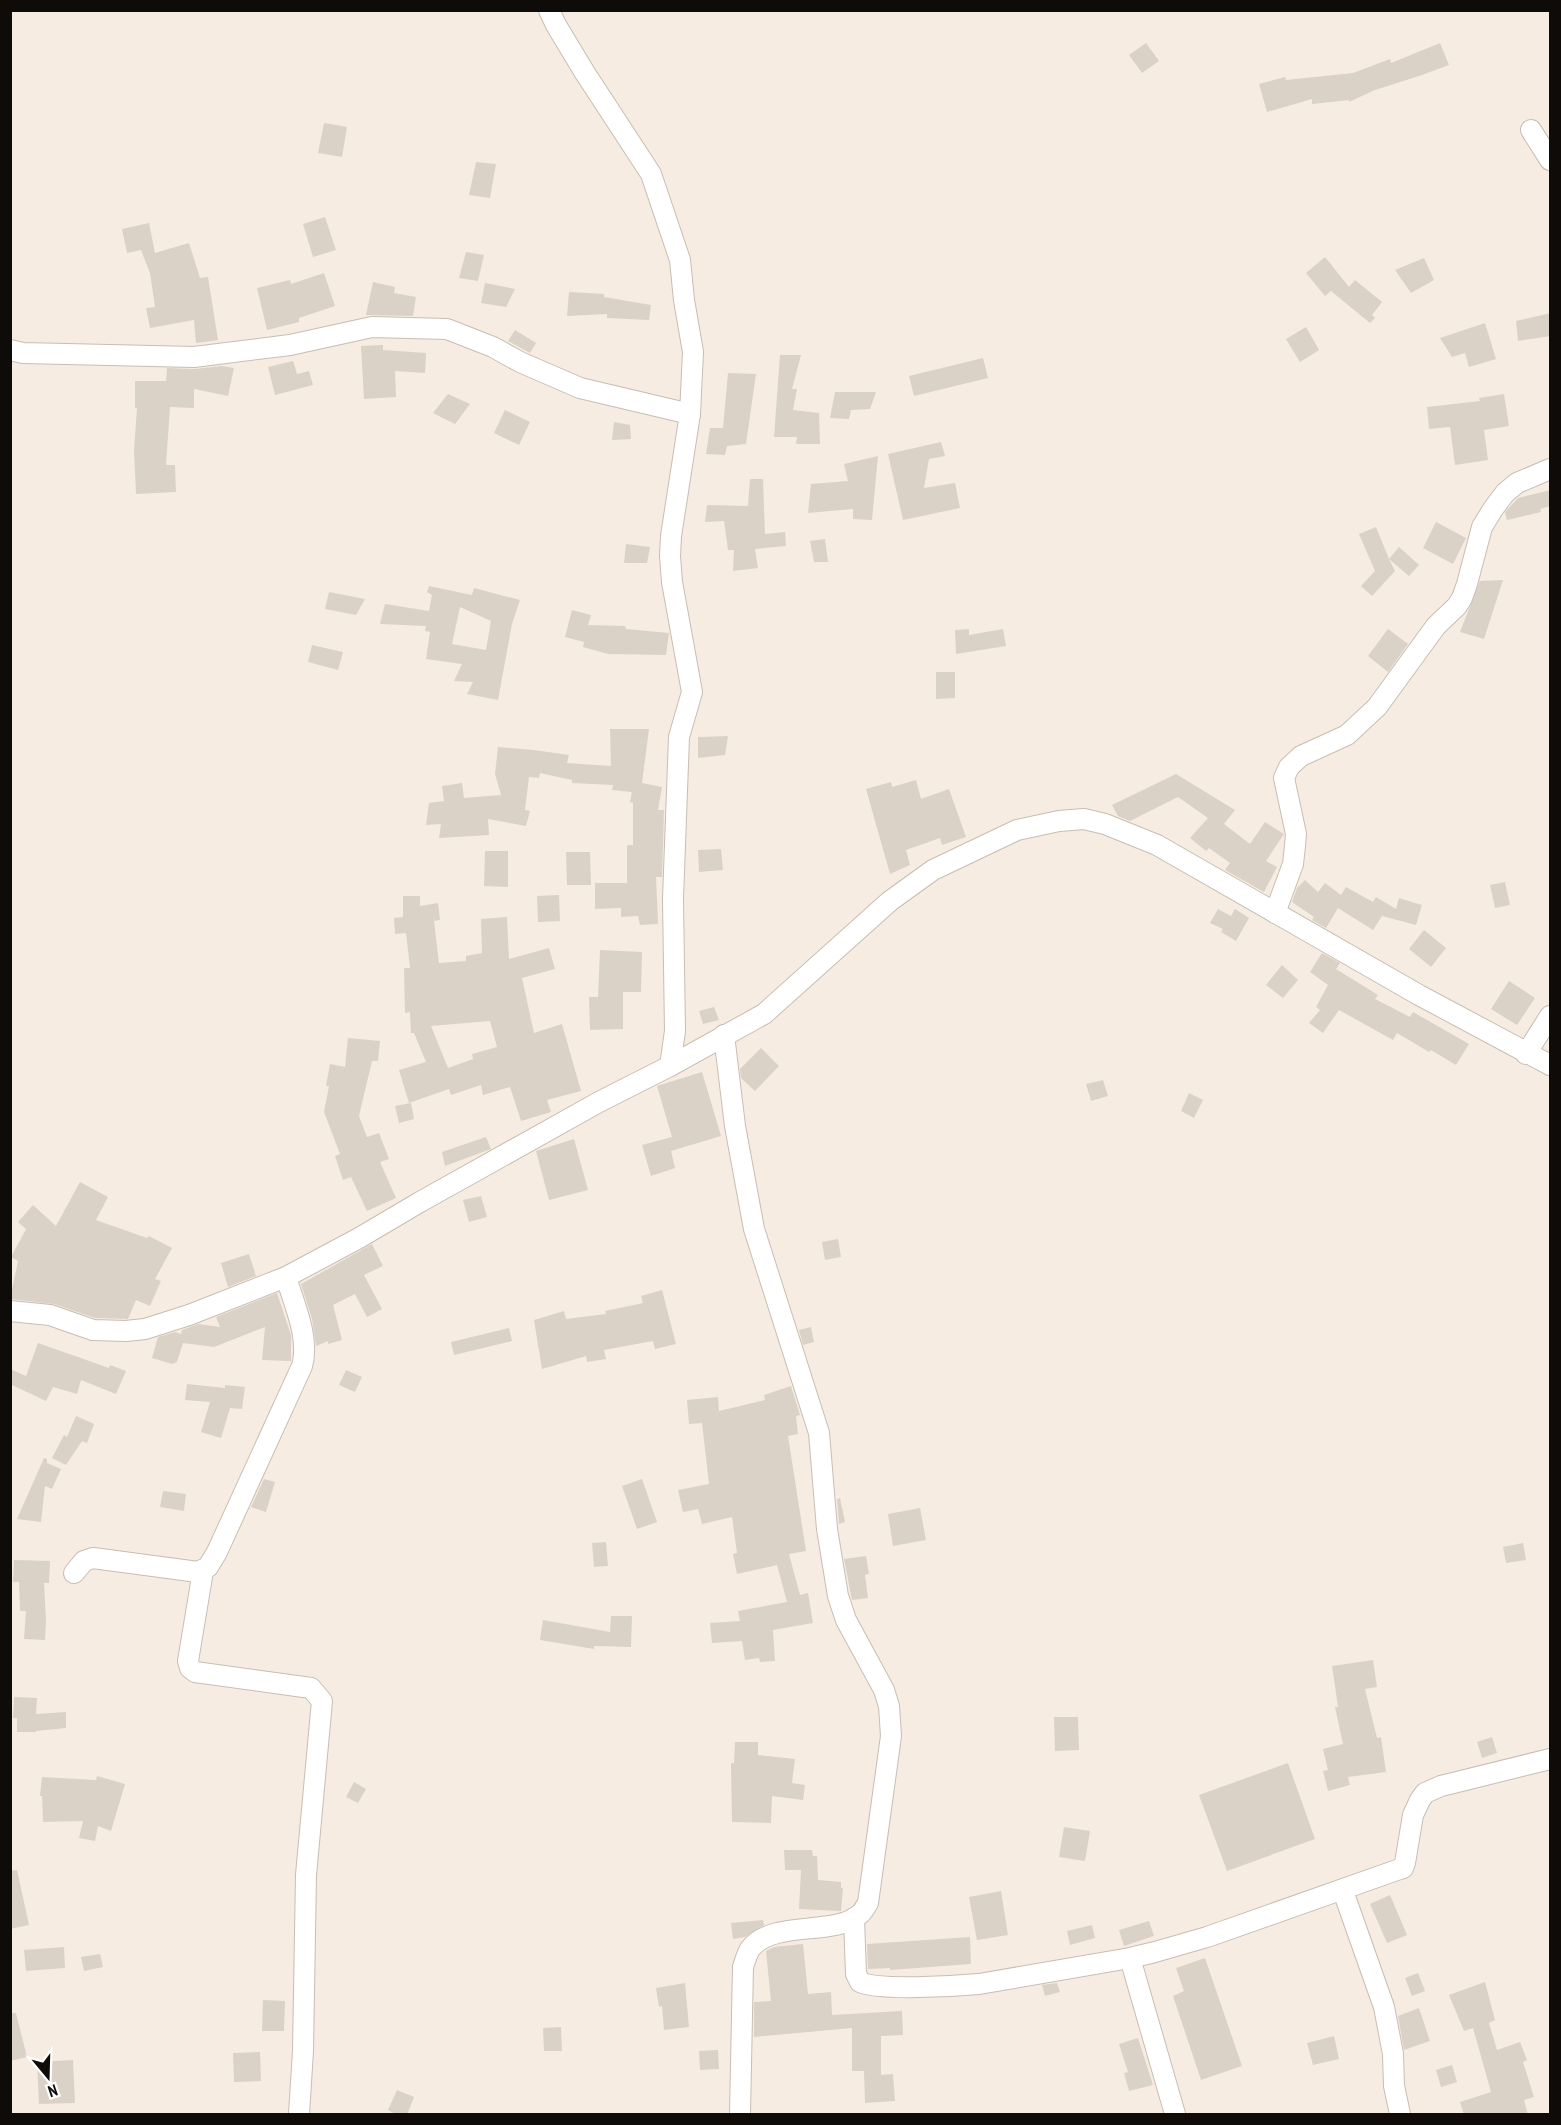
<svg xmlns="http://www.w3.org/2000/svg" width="1561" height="2125" font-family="'PT Sans Narrow',sans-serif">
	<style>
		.building { fill: #dbd2c7; fill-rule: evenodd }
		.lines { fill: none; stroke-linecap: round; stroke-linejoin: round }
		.minor-casing { stroke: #c7beb3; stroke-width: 22 }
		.minor { stroke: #fff; stroke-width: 20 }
	</style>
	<rect width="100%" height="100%" fill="#f6ece1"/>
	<g class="building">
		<polygon points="1146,43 1159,61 1142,73 1129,55"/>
		<polygon points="1440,43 1449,65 1419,76 1375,90 1349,102 1349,100 1312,104 1312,99 1267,112 1259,84 1285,77 1286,80 1353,73 1390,59 1391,63"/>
		<polygon points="324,123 347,127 342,157 318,153"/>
		<polygon points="476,162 496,164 490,198 469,195"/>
		<polygon points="325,217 336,250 313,257 303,224"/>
		<polygon points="149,223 155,253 189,243 200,278 208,277 218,340 196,343 194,320 150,328 146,308 155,307 150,273 141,250 127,253 122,229"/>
		<polygon points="466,252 484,255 478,281 459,278"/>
		<polygon points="1325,257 1349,287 1355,280 1382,302 1372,315 1375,318 1370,323 1331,291 1325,296 1306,273"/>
		<polygon points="1424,258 1434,280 1411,293 1395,270"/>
		<polygon points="324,273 335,306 299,318 299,322 267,330 257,288 290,280 291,284"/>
		<polygon points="373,282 395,287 394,293 416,297 413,316 366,315"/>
		<polygon points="485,283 515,289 506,307 481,303"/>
		<polygon points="569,292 604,294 604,297 651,305 649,320 607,318 607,314 567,316"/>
		<polygon points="1551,313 1551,336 1518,341 1516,321"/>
		<polygon points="1485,323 1496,359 1469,367 1465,353 1452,357 1440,338"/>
		<polygon points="1306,327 1319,350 1300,362 1286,339"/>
		<polygon points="515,330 536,343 530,353 508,341"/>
		<polygon points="383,345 383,350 426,353 425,373 395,371 396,397 364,399 361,346"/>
		<polygon points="780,355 801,355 792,389 797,389 793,410 819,413 820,444 796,444 797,437 774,437"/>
		<polygon points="983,358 988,378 914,396 909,376"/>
		<polygon points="293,361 297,374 309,371 313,385 275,395 268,367"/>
		<polygon points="222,366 234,368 228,396 194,389 194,408 170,407 166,465 175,465 176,492 136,494 134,450 137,408 135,408 135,381 166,381 167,368 194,369"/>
		<polygon points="728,373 756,374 746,444 727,446 725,455 706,454 710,428 723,428"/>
		<polygon points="835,392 876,392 870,409 851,410 849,419 830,418"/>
		<polygon points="448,394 470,404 455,424 433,413"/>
		<polygon points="1504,394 1509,426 1484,430 1488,460 1455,465 1450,427 1429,429 1427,407 1480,401 1479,398"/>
		<polygon points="505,410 530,422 519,445 494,433"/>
		<polygon points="614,422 630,425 631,439 612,440"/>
		<polygon points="941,442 945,456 929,459 924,488 955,483 960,508 903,520 888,454"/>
		<polygon points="878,456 872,520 853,519 853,509 808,513 811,484 848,481 844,464"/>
		<polygon points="750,479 763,479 765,534 785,532 786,546 755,549 758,568 733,571 734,550 728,550 724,521 705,522 707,505 748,506"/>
		<polygon points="1551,490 1551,506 1540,509 1541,512 1507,520 1505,512 1518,498"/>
		<polygon points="1436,522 1466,538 1453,564 1423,548"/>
		<polygon points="1376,527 1389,559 1399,547 1419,565 1409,576 1389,559 1395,571 1372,596 1361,586 1375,571 1359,534"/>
		<polygon points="825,539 828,562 814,562 810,541"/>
		<polygon points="626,544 650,547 647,563 624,563"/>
		<polygon points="1503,580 1484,639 1460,632 1480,581"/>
		<path d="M429 586 472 595 474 588 520 600 512 624 498 700 467 694 473 682 454 681 462 664 426 659 430 632 425 631 426 626 380 624 385 604 429 611 432 595 427 592ZM460 607 491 621 486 650 452 644Z"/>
		<polygon points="329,592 365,599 356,615 325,609"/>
		<polygon points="572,610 591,615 588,625 625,626 626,629 669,633 666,655 608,654 583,647 584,642 565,637"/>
		<polygon points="969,629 969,635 1003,629 1006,646 956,654 955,630"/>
		<polygon points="1388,629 1408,644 1388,672 1368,656"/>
		<polygon points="312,645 343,652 338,670 308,662"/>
		<polygon points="936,672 955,672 955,698 936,699"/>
		<polygon points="610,729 649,729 642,783 662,787 658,810 664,810 662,877 656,877 658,924 640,925 638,916 621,917 621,908 595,909 595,883 627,883 627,845 633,845 633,803 630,802 632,792 612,790 613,785 572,783 572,780 540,773 539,778 529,777 525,810 530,811 526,826 488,819 489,835 439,838 441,824 426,825 429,803 444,801 442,786 462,783 464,798 501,795 495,774 498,747 534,750 569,755 567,763 611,766"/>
		<polygon points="728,736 725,755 698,758 698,737"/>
		<polygon points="1176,774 1235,810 1224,824 1250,844 1265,822 1284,834 1266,861 1277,867 1264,892 1225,870 1230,863 1209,848 1206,851 1190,838 1208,818 1178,797 1130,821 1118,816 1112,805"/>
		<polygon points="916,780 921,799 949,789 966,837 942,845 940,838 906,850 910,865 890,874 866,789 891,782 892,787"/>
		<polygon points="721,849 723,870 699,872 698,850"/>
		<polygon points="485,851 508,851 508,887 484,886"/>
		<polygon points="566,852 590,852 591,885 567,885"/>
		<polygon points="1305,880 1318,892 1325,883 1341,895 1346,887 1373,902 1376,897 1396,909 1399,898 1422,905 1416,925 1382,916 1373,930 1338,908 1326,928 1312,920 1314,917 1292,902 1297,888"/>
		<polygon points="1505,882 1510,905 1495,908 1490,885"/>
		<polygon points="559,895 560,921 538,922 537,896"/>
		<path d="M403 896H420V906L438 903 440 920 434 921 439 963 466 961V956L482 953 481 919 507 917 509 959 549 948 555 969 522 978 534 1033 562 1024 581 1091 547 1100 551 1112 521 1121 510 1087 483 1095 481 1085 451 1095 449 1089 409 1103 399 1070 426 1062 414 1033H411L410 1012 405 1013 404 968H410L406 933 395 934 394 918 403 917ZM490 1021 497 1047 472 1054 473 1059 448 1068 431 1026Z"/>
		<polygon points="1218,909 1231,916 1235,909 1249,918 1236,941 1221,932 1223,929 1210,923"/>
		<polygon points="1424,930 1446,948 1431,967 1409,949"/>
		<polygon points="600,950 642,952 641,992 623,992 623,1029 590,1030 589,997 598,997"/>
		<polygon points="1322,953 1340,963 1336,969 1378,995 1375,999 1410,1017 1413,1012 1469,1044 1456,1065 1431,1050 1429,1052 1397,1033 1393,1040 1339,1010 1323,1033 1309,1023 1320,1010 1316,1007 1328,985 1310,972"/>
		<polygon points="1282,965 1298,980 1283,998 1266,985"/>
		<polygon points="1509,981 1535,998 1517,1025 1491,1009"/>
		<polygon points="714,1007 719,1020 703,1024 699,1011"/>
		<polygon points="348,1038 380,1041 378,1061 372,1061 359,1116 367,1137 379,1133 389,1159 380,1162 396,1198 367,1211 351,1177 343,1180 335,1156 340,1154 324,1112 329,1086 326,1086 330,1064 345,1067"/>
		<polygon points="761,1048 779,1066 755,1091 741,1078 740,1069"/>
		<polygon points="702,1072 721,1136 671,1151 675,1168 651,1176 642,1145 672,1137 657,1086"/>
		<polygon points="1103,1080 1108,1096 1091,1101 1086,1084"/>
		<polygon points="1189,1093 1203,1100 1194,1118 1181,1111"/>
		<polygon points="411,1103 414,1119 399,1123 395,1106"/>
		<polygon points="486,1137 491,1149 445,1166 442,1152"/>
		<polygon points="574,1139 588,1190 549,1200 536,1151"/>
		<polygon points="80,1182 108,1197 96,1220 147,1238 149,1236 172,1248 155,1279 161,1281 150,1306 136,1300 128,1319 95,1318 54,1304 10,1299 18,1261 11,1257 26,1229 18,1222 33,1205 56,1226"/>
		<polygon points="481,1196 487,1217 469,1222 463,1200"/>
		<polygon points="838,1239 841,1257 825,1260 822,1242"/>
		<polygon points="372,1244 383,1266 364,1275 382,1309 367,1317 355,1294 333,1305 342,1340 328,1344 328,1341 316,1346 312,1319 301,1284"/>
		<polygon points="249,1254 256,1276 228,1287 221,1263"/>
		<polygon points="662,1290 676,1344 655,1349 653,1341 604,1350 606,1359 587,1362 586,1356 542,1369 534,1320 564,1311 566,1319 606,1314 605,1311 643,1303 641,1296"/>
		<polygon points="277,1293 291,1335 291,1361 262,1360 265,1327 214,1347 183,1343 177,1362 172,1364 152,1358 158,1337 175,1332 181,1334 182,1330 198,1324 220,1327 216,1317"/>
		<polygon points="811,1327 814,1342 803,1345 799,1330"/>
		<polygon points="509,1328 512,1341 454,1355 451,1342"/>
		<polygon points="38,1343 109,1368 110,1365 126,1371 116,1394 81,1380 77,1394 53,1387 46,1401 10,1384 10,1369 26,1376"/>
		<polygon points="346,1370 362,1377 355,1392 339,1385"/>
		<polygon points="187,1384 225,1388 225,1385 245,1387 242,1409 230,1408 221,1438 201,1432 210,1402 185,1400"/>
		<polygon points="791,1386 800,1415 796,1416 798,1434 788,1436 806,1551 789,1554 800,1595 808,1593 813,1623 773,1630 775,1661 760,1662 759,1658 745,1660 742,1641 712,1643 710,1623 740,1621 738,1611 787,1602 777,1565 737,1574 733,1554 737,1553 732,1517 702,1524 698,1509 683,1512 678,1490 709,1484 702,1423 689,1424 687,1400 718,1397 719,1411 765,1400 764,1395"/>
		<polygon points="76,1416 94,1424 87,1443 82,1441 66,1465 52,1458 64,1435 67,1437"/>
		<polygon points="44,1458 47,1459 47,1463 61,1469 52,1489 45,1486 41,1522 17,1519"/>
		<polygon points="264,1479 275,1482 266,1512 251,1507"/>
		<polygon points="642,1479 657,1522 637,1529 622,1486"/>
		<polygon points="163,1491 186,1494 184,1511 160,1507"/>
		<polygon points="840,1498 845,1522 839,1524 837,1499"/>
		<polygon points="920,1508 926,1540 893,1546 888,1514"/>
		<polygon points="606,1542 608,1566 594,1567 592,1543"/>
		<polygon points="1523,1543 1526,1560 1506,1563 1503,1547"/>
		<polygon points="866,1556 869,1574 865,1575 868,1598 852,1600 844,1559"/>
		<polygon points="14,1560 50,1561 49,1583 44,1583 46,1620 45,1640 24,1639 26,1611 20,1611 19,1582 13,1582"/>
		<polygon points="611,1616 632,1616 631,1647 594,1646 594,1649 540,1640 543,1620 610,1632"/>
		<polygon points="1373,1660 1377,1687 1365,1689 1377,1738 1381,1737 1386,1772 1348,1777 1350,1785 1328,1791 1323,1771 1328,1770 1323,1749 1343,1744 1335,1707 1338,1707 1332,1666"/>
		<polygon points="14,1697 37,1698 36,1714 66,1712 66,1728 36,1731 36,1732 17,1732 17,1718 13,1718"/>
		<polygon points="1054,1717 1078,1717 1079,1750 1055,1751"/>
		<polygon points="1492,1737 1497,1753 1482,1758 1477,1742"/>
		<polygon points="735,1742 758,1742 758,1755 795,1759 792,1783 805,1785 803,1800 772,1796 771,1823 732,1822 731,1763 734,1763"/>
		<polygon points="1288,1763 1315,1839 1227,1871 1199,1795"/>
		<polygon points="97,1776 125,1784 111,1831 98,1826 95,1841 79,1838 83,1821 43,1822 42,1796 40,1796 42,1777 96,1780"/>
		<polygon points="354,1782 366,1789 358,1803 346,1797"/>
		<polygon points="1064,1827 1090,1831 1085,1861 1059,1857"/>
		<polygon points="784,1850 812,1850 813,1856 817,1856 818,1880 841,1882 841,1888 843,1888 841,1911 799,1909 801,1870 785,1870"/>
		<polygon points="17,1870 29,1925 10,1929 10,1871"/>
		<polygon points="1001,1891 1008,1935 977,1940 969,1897"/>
		<polygon points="1390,1895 1407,1935 1387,1943 1370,1904"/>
		<polygon points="763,1920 764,1925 745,1937 733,1939 731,1923"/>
		<polygon points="1149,1921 1154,1936 1124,1946 1119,1930"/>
		<polygon points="1092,1925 1095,1938 1070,1945 1067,1931"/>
		<polygon points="970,1937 971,1964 890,1970 890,1968 868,1969 867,1944"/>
		<polygon points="803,1944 808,1994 831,1992 832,2015 902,2011 903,2035 881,2036 881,2075 893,2074 895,2101 865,2103 864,2071 852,2071 852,2028 754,2037 754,2002 771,2001 766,1951 774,1947"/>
		<polygon points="64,1947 65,1968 26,1971 24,1950"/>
		<polygon points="100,1954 103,1967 84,1971 81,1957"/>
		<polygon points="1205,1958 1242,2066 1201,2080 1173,1996 1184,1991 1176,1968"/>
		<polygon points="1418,1973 1425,1991 1412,1996 1405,1978"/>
		<polygon points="1485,1982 1495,2020 1489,2023 1497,2050 1520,2042 1527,2060 1523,2062 1534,2097 1524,2100 1528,2115 1464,2115 1460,2102 1491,2092 1473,2028 1464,2031 1449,1995"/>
		<polygon points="685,1983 689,2027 664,2030 662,2006 659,2007 656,1988"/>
		<polygon points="1057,1983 1060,1992 1045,1996 1042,1985"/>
		<polygon points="263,2000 285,2001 284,2031 262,2031"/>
		<polygon points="1419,2008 1430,2041 1404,2050 1398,2016"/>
		<polygon points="10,2013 16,2013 27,2057 10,2061"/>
		<polygon points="561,2027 562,2051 544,2051 543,2028"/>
		<polygon points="1334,2036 1339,2059 1313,2065 1307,2043"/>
		<polygon points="1138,2038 1153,2085 1129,2091 1124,2073 1128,2072 1119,2044"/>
		<polygon points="718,2050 719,2069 700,2070 699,2051"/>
		<polygon points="260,2052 261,2081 234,2082 233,2053"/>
		<polygon points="73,2060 75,2103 39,2104 37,2062"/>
		<polygon points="1452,2065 1457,2082 1441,2087 1436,2070"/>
		<polygon points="397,2090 414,2097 407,2115 397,2115 388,2110"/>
	</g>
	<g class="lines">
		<g class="minor-casing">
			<g id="minor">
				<polyline points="549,10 556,25 585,73 651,174 680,260 684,300 693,352 690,414 671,536 670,556 672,582 692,692 679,737 673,899 675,1031 670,1066"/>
				<polyline points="1531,130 1550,160"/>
				<polyline points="10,350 23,353 194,357 290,345 372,327 447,329 493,347 520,362 580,388 690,414"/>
				<polyline points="1275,913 1293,864 1295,846 1296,834 1284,778 1289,767 1301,756 1347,735 1377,707 1436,626 1457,606 1462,598 1467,584 1482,527 1493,509 1505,493 1517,483 1550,469"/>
				<path d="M724 1035 735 1126 754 1229 819 1433 827 1529 838 1596 846 1620 884 1690 889 1706 891 1736 868 1903C865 1907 863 1912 860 1914 835 1937 773 1919 750 1949 747 1954 745 1961 743 1967L740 2114"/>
				<polyline points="1526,1054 1550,1016"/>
				<polyline points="10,1311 50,1315 93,1330 126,1331 145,1329 189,1315 286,1277 359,1238 420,1202 599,1102 670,1066 764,1014 890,901 933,870 1017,830 1059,821 1084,819 1105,824 1157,845 1419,995 1550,1065"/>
				<polyline points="203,1571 188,1661 190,1668 195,1672 311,1688 322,1701 306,1875 303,2051 299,2114"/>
				<path d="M74 1573 84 1561 93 1558 198 1572 208 1567 217 1552 302 1366C310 1338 294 1304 286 1277"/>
				<polyline points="1343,1891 1384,2007 1393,2054 1394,2086 1400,2114"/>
				<path d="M854 1918 856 1974 860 1982C878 1991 956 1986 979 1984L1130 1958 1155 1952 1207 1937 1397 1870 1403 1868 1405 1863 1413 1815 1420 1800 1425 1793 1441 1786 1550 1759"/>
				<polyline points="1130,1958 1175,2114"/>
			</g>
		</g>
		<use href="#minor" class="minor"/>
	</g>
	<rect width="1561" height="2125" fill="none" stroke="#0e0b08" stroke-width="24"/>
	<g transform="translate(48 2077) rotate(161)" stroke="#ffffff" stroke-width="4.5" paint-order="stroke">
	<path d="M0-4.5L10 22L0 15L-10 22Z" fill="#0e0b08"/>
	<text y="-9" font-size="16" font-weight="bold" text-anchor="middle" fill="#0e0b08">N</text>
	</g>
</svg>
